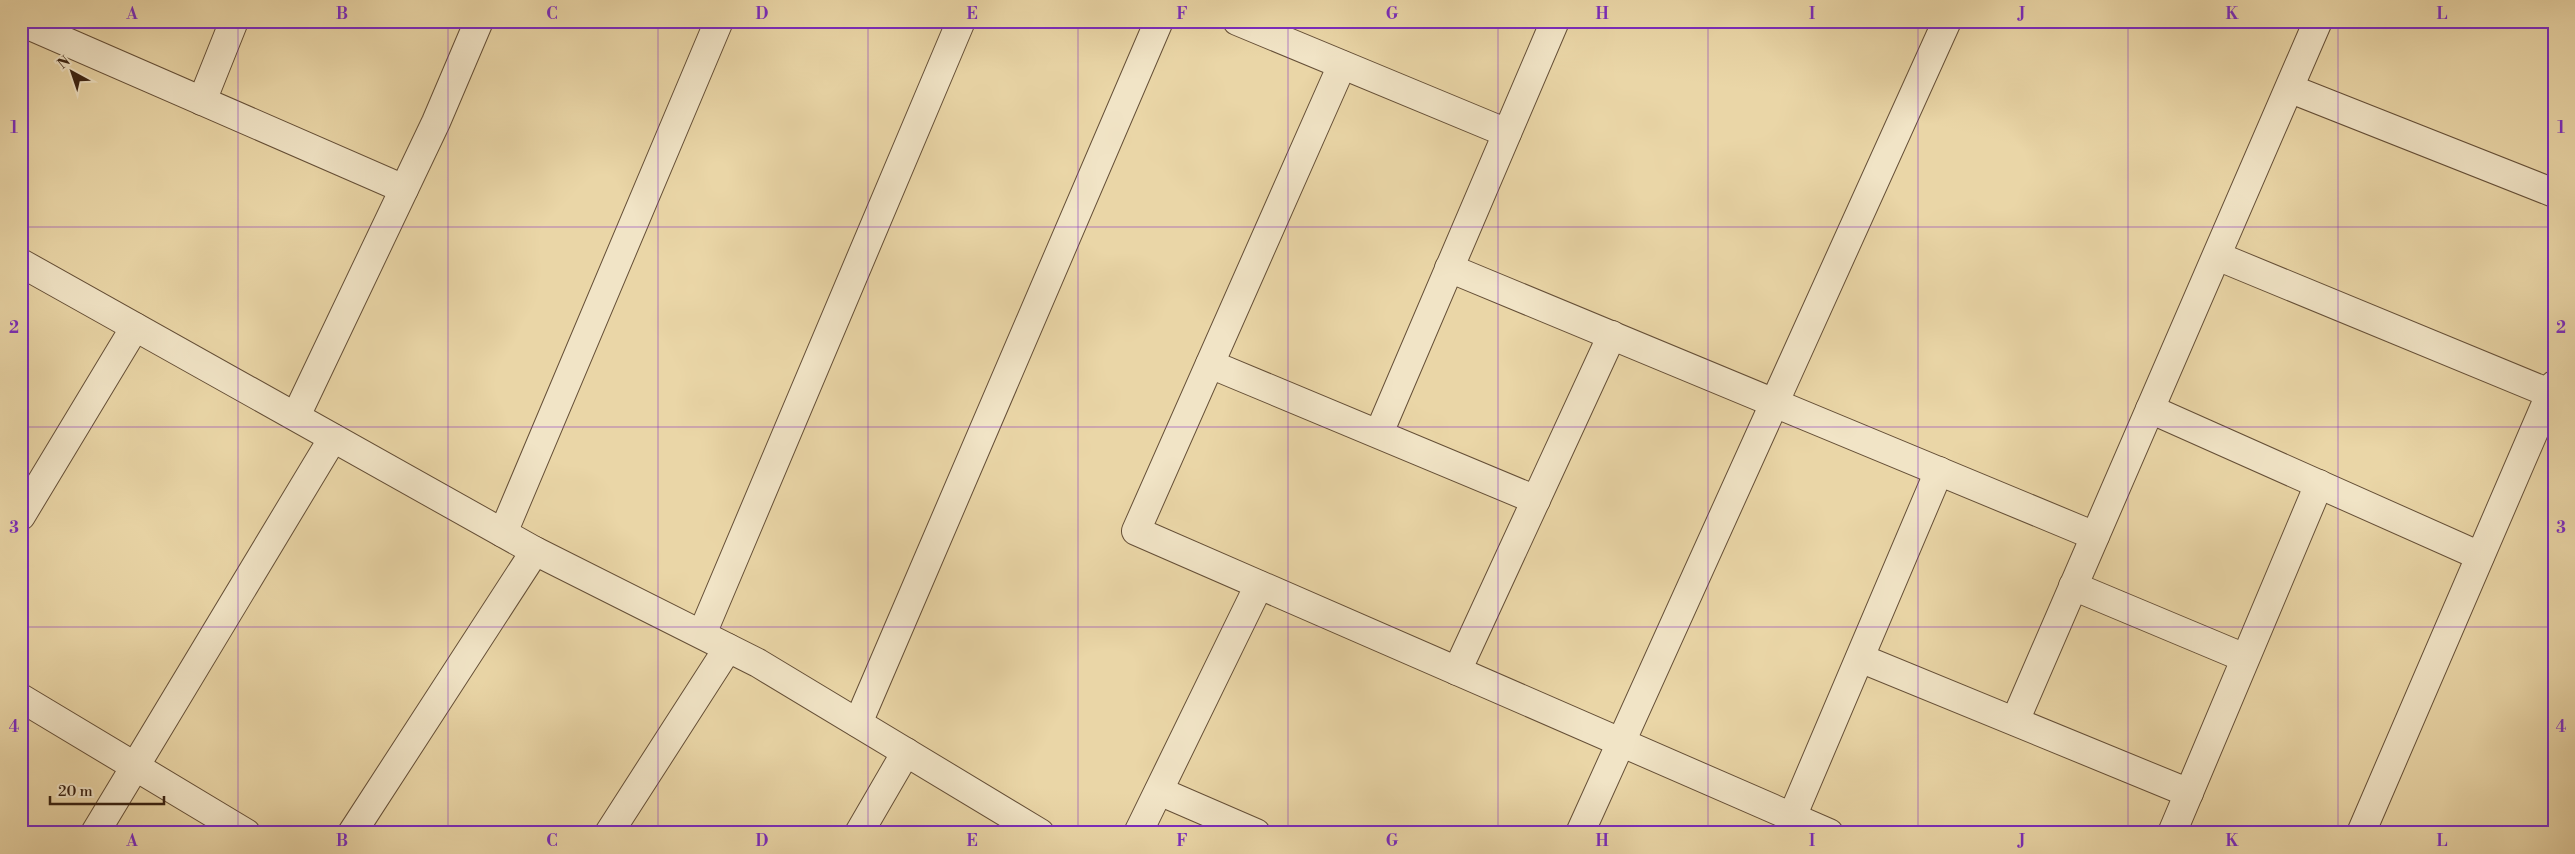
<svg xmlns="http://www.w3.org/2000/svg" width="2575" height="854" font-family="'Libre Bodoni',serif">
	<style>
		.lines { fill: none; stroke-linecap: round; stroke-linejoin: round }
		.minor-casing { stroke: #654f37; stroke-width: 30 }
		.tertiary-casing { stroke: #654f37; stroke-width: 30 }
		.minor { stroke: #f1e4c6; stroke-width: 28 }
		.tertiary { stroke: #f1e4c6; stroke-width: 28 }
		.grid { fill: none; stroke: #7b2cbf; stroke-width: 1; stroke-opacity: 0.55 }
		.neatline { fill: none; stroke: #7b2cbf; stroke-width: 2 }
		.grid-label { font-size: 16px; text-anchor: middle; font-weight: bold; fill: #7b2cbf }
	</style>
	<rect width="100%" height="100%" fill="#ead6a7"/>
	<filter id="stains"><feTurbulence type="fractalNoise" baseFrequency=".004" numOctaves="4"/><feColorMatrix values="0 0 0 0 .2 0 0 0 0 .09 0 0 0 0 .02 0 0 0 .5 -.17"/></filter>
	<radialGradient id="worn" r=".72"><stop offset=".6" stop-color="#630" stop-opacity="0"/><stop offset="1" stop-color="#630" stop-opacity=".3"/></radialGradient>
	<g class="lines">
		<g class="minor-casing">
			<g id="minor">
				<polyline points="1237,21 1507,133"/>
				<polyline points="21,22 404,189"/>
				<polyline points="1342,65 1136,531 1829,833"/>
				<polyline points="2291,89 2554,193"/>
				<polyline points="202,101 234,21"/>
				<polyline points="2217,256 2554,395"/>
				<polyline points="1449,268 2095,536"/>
				<polyline points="1210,364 1536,500"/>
				<polyline points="2150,409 2480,556"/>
				<polyline points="296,416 436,122 479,21"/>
				<polyline points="1379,433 1555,21"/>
				<polyline points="21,516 135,327"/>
				<polyline points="503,533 719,21"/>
				<polyline points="2073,586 2245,658"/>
				<polyline points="702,634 961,21"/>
				<polyline points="1860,658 2189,793"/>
				<polyline points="1457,671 1612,335"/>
				<polyline points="21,698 246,833"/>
				<polyline points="2015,721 2318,21"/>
				<polyline points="858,723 1159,21"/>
				<polyline points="1159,791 1256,833"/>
				<polyline points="1792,817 1939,471"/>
				<polyline points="95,833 333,438"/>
				<polyline points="609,833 728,648"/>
				<polyline points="859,833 906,752"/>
				<polyline points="1138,833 1259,585"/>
				<polyline points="1580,833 1947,21"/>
				<polyline points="2172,833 2319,484"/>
				<polyline points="2361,833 2554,385"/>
			</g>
		</g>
		<g class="tertiary-casing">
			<g id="tertiary">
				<polyline points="21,263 535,551 758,663 1040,833"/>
				<polyline points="352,833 535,551"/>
			</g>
		</g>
		<use href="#minor" class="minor"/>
		<use href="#tertiary" class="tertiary"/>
	</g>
	<path class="grid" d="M238 21V833M448 21V833M658 21V833M868 21V833M1078 21V833M1288 21V833M1498 21V833M1708 21V833M1918 21V833M2128 21V833M2338 21V833M21 227H2554M21 427H2554M21 627H2554"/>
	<rect width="2575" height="854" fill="none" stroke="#ead6a7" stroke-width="55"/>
	<g transform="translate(72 72) rotate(320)" stroke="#f1e4c6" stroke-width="4" paint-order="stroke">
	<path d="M0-4L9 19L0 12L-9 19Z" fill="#392212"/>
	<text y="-8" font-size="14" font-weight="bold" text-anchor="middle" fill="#392212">N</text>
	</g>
	<path d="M50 796v8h114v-8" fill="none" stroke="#392212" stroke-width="2.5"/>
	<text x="58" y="796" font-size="15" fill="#392212" stroke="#f1e4c6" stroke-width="4" paint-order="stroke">20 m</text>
	<rect x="28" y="28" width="2520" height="798" class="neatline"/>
	<g class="grid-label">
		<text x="132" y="19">A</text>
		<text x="342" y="19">B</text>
		<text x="552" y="19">C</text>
		<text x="762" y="19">D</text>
		<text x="972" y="19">E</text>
		<text x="1182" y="19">F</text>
		<text x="1392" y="19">G</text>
		<text x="1602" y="19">H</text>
		<text x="1812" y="19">I</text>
		<text x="2022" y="19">J</text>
		<text x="2232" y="19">K</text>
		<text x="2442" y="19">L</text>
		<text x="14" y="133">1</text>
		<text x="2561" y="133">1</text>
		<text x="14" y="333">2</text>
		<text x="2561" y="333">2</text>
		<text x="14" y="533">3</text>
		<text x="2561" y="533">3</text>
		<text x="14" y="732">4</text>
		<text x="2561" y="732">4</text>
		<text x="132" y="846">A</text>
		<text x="342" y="846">B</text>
		<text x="552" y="846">C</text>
		<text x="762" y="846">D</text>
		<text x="972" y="846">E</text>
		<text x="1182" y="846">F</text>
		<text x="1392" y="846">G</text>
		<text x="1602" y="846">H</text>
		<text x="1812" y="846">I</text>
		<text x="2022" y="846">J</text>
		<text x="2232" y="846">K</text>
		<text x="2442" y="846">L</text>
	</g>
	<rect width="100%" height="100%" filter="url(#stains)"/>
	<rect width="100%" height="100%" fill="url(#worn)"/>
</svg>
